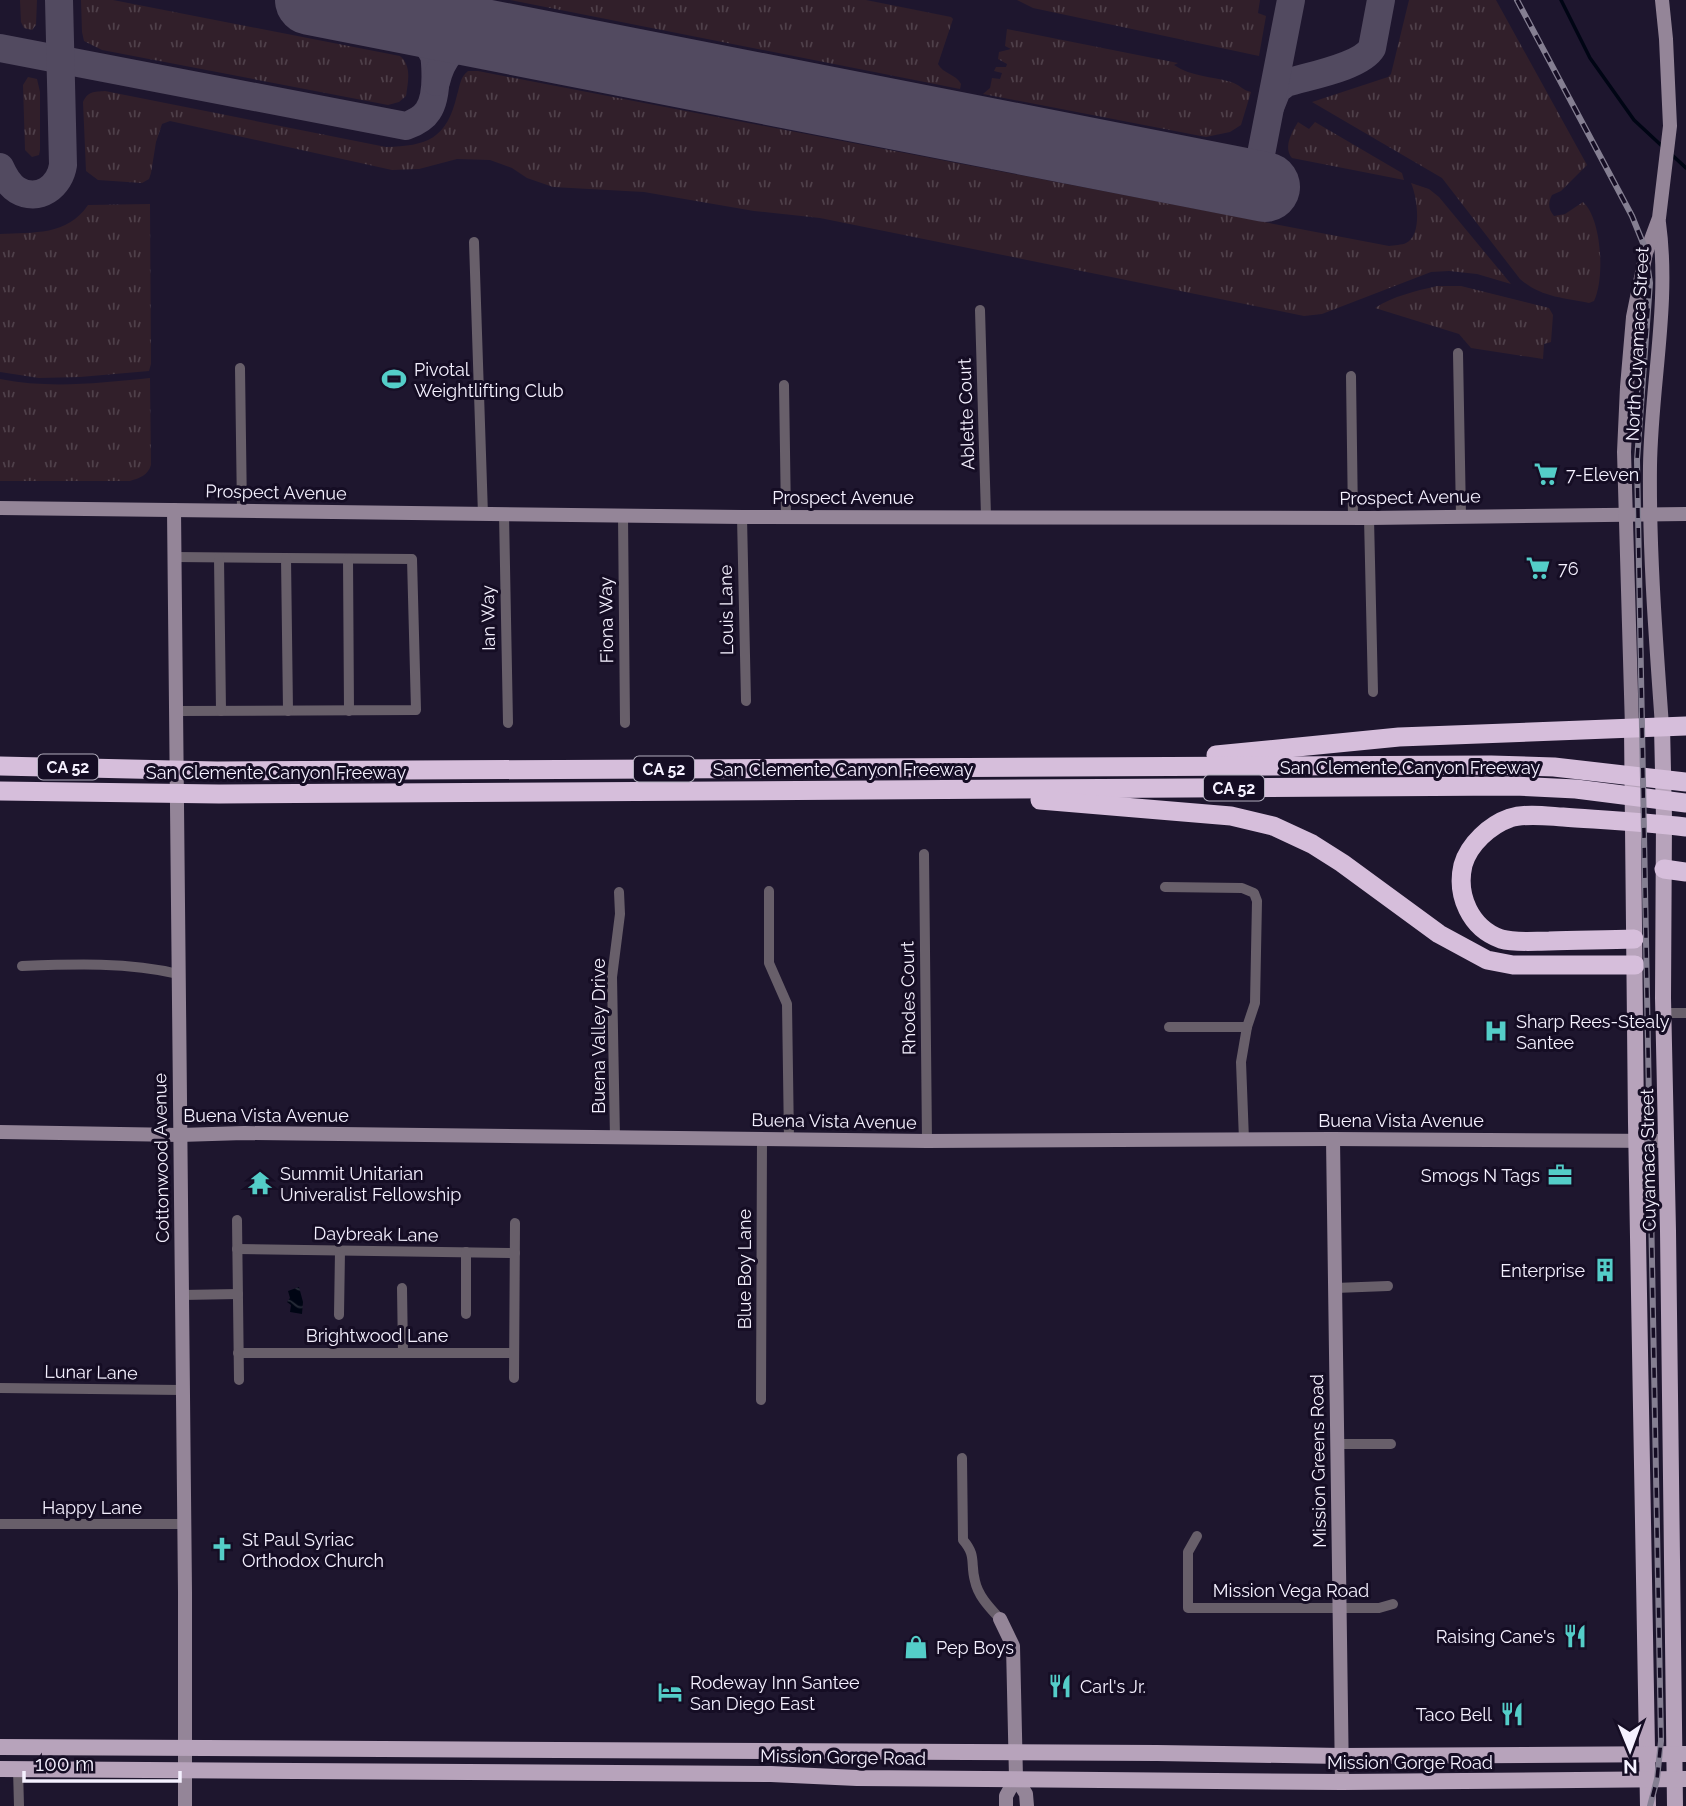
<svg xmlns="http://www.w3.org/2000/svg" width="1686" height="1806" font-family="Raleway,sans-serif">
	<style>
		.grass { fill: url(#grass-tufts) }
		.water { fill: url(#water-waves) }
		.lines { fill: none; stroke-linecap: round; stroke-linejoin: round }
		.stream { stroke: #000514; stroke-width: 3.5 }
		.taxiway { stroke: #524a60; stroke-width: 28 }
		.runway { stroke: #524a60; stroke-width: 70 }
		.street { stroke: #685f6a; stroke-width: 10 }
		.secondary { stroke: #948598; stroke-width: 14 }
		.primary { stroke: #b7a3bb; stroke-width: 16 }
		.highway { stroke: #d6bedb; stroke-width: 19 }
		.rail-casing { stroke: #857f92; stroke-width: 6 }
		.rail { stroke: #150d24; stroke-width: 3.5; stroke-dasharray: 10; stroke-linecap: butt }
		.labels { text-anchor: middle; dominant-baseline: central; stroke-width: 6; stroke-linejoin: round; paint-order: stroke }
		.shield { fill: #150d24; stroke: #b2adbd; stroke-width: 2 }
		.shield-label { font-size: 16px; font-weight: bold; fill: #f5f1ff }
		.street-label { font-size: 18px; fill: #f5f1ff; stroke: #150d24 }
		.poi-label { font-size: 18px; fill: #f5f1ff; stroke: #150d24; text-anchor: start }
	</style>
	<defs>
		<pattern id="grass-tufts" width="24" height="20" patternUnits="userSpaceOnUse" patternTransform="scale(1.75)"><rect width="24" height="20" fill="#311f2a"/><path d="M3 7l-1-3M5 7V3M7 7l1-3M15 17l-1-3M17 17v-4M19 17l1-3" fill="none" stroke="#4f404a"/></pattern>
		<pattern id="water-waves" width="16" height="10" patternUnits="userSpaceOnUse" patternTransform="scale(1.75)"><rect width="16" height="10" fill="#000514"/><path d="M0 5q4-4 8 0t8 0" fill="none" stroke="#262a37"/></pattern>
	</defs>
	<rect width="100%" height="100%" fill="#1e162e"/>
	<g class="grass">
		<polygon points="20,0 37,0 36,25 32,30 24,28 21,22"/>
		<path d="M81 0H113L400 56C412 66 408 82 406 96L399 102 388 105 102 50 84 41 82 32Z"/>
		<path d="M510 0H866L951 17 953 19 938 64C943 74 956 74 961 84L960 89Z"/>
		<polygon points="1017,0 1260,0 1258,13 1266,16 1259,56 1033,8"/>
		<path d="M1409 0H1496L1587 165 1561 191 1552 195C1548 203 1548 209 1554 216L1565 214 1583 202C1602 219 1605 279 1594 301L1589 303C1564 298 1540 297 1520 279L1442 178 1312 102 1388 77 1391 74Z"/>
		<path d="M1007 29 1178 63 1174 65C1192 77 1211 76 1231 82 1239 84 1242 90 1251 92L1241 125 1230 132 1206 137 983 94 990 88 992 78 1000 79 1002 73 994 71 996 67H1006L1007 64 998 59 999 52 1011 49 1005 46Z"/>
		<path d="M468 71H478L1389 246C1394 245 1402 245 1406 243 1423 235 1417 196 1411 183L1429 189 1439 197 1511 284 1477 274 1449 271 1431 272 1322 314 1304 316 820 218 754 211 644 192 553 187 527 178 512 168 490 160 457 159 419 169 392 170 170 121 162 124 156 142 151 173 149 179 142 183 98 180 86 171 83 102C88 91 94 92 105 91L386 147C427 146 447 139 457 95 460 86 460 77 468 71Z"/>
		<polygon points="28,77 37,79 40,92 40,150 39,155 32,157 25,150 23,85"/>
		<path d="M1298 122 1309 129 1315 122 1402 173 1404 180 1292 158C1283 147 1292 132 1298 122Z"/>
		<path d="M150 204 151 364 149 371 80 377 39 378 0 372V234C34 232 67 236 88 205Z"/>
		<path d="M1437 286H1461L1549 308 1553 315 1551 342 1544 344 1543 359 1471 348 1459 334 1375 308C1393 296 1416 291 1437 286Z"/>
		<path d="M150 378 151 465C148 475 140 478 130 481H0V379C49 389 100 383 150 378Z"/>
	</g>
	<polygon class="water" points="299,1287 303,1302 302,1314 290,1312 291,1305 287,1302 290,1298 288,1291"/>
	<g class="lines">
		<g class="stream">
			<polyline points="1561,0 1590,58 1634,120 1663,147"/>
			<polyline points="1671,154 1686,168"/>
		</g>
		<g class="taxiway">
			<polyline points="303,1 403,21 422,35 432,52"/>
			<path d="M0 48 406 126C414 123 423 119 428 111 444 87 430 28 426 0"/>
			<path d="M436 82C442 57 454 44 478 36L578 55"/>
			<path d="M1271 105 1277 90 1286 83C1308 76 1361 67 1372 48L1381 0"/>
			<path d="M0 167C4 176 9 185 17 190 39 203 60 186 63 165L59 0"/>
			<polyline points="1255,185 1291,0"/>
		</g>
		<polyline class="runway" points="310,0 1265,187"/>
		<g class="street">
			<polyline points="474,242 483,515"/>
			<polyline points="980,310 986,516"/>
			<polyline points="1458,353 1461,516"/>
			<polyline points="240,368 242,511"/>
			<polyline points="1351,376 1353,518"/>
			<polyline points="784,385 786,517"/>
			<polyline points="504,514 508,723"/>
			<polyline points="623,516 625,723"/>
			<polyline points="742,517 746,701"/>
			<polyline points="1369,518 1373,692"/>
			<polyline points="175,557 412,559 416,710 176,711"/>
			<polyline points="219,558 221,711"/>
			<polyline points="286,558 288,711"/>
			<polyline points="348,559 349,711"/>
			<polyline points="924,854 927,1141"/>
			<polyline points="1165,887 1242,888 1254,893 1257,901 1255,1003 1247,1027 1241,1062 1244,1140"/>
			<polyline points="769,891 769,963 787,1004 789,1140"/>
			<path d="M22 966C73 964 129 962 178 974"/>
			<polyline points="1663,1013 1686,1013"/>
			<polyline points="1169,1027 1247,1027"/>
			<polyline points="615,1138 612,977 620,914 619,892"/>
			<polyline points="237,1220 239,1380"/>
			<polyline points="237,1249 515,1253"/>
			<polyline points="466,1252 466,1314"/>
			<polyline points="402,1288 403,1353"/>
			<polyline points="1335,1288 1388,1286"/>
			<polyline points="182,1295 238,1294"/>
			<polyline points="339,1315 340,1251"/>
			<polyline points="238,1353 514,1353"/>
			<polyline points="514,1378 515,1223"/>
			<polyline points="0,1388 182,1390"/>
			<polyline points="761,1400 762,1139"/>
			<polyline points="1337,1444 1391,1444"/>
			<path d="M962 1458 963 1540C977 1556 970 1563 975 1581 978 1596 990 1608 1000 1619"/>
			<polyline points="0,1524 184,1524"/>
			<polyline points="1197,1536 1188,1552 1188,1608 1379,1608 1393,1604"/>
			<polyline points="18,1769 19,1806"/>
		</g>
		<g class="secondary">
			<path d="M1659 223C1670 303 1651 385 1650 466 1649 552 1656 641 1662 726"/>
			<polyline points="0,508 742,517 1369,518 1686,514"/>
			<polyline points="174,510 185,1592 185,1806"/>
			<polyline points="1632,728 1624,452 1627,387 1633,317 1646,253 1659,218 1670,126 1666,39 1662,0"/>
			<polyline points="0,1132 180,1135 244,1133 927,1141 1333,1139 1667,1141"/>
			<polyline points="1333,1139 1342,1782"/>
			<polyline points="1000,1619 1013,1646 1016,1778 1026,1794 1027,1806"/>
			<polyline points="1006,1806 1006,1796 1016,1778"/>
		</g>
		<g class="primary">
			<polyline points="1662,726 1664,818 1663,998 1668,1231 1675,1806"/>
			<polyline points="1632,728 1636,1123 1648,1806"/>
			<polyline points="0,1747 1157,1753 1341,1756 1686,1754"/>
			<polyline points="0,1769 771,1774 857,1778 1342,1782 1686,1779"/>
		</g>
		<g class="highway">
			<polyline points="1216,755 1399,737 1686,726"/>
			<polyline points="0,766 217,771 1491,765 1554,767 1686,782"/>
			<polyline points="0,791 219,794 1514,786 1576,789 1686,803"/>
			<polyline points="1040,800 1231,816 1273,826 1312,844 1342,863 1439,934 1487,960 1513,965 1635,965"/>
			<polyline points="1664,869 1686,872"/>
			<path d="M1634 939C1606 940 1577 940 1549 941 1534 941 1515 943 1501 939 1470 928 1456 895 1463 865 1469 844 1490 825 1510 818 1526 813 1547 816 1563 817 1604 820 1645 822 1686 827"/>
		</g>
		<g class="rail-casing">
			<polyline id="rail" points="1517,0 1632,216 1645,248 1650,283 1637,460 1661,1741 1657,1779 1650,1806"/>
		</g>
		<use href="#rail" class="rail"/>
	</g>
	<defs>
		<g id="stadium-bare" transform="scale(1.89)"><path d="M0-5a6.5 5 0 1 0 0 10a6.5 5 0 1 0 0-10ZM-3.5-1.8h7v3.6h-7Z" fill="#54cdc8" stroke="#150d24" stroke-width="2.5" paint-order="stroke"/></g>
		<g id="supermarket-bare" transform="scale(1.89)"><path d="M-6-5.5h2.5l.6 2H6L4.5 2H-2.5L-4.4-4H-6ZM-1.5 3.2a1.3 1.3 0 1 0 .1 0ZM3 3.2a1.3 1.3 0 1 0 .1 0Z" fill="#54cdc8" stroke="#150d24" stroke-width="2.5" paint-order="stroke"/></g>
		<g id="hospital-bare" transform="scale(1.89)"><path d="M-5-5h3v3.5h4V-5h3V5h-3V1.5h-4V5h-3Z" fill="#54cdc8" stroke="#150d24" stroke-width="2.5" paint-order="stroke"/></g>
		<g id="office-bare" transform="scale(1.89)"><path d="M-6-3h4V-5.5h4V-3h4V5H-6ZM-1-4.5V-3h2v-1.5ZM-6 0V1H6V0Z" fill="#54cdc8" stroke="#150d24" stroke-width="2.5" paint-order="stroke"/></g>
		<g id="temple-bare" transform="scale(1.89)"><path d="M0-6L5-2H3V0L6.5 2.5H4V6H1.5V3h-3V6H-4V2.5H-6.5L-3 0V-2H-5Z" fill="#54cdc8" stroke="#150d24" stroke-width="2.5" paint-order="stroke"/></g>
		<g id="building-bare" transform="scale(1.89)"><path d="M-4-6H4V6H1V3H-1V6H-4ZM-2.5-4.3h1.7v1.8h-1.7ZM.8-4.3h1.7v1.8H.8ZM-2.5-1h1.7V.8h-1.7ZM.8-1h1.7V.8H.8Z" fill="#54cdc8" stroke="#150d24" stroke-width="2.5" paint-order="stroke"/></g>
		<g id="church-bare" transform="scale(1.89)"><path d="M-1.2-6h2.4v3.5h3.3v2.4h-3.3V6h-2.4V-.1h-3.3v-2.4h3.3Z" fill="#54cdc8" stroke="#150d24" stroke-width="2.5" paint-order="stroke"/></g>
		<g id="restaurant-bare" transform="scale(1.89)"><path d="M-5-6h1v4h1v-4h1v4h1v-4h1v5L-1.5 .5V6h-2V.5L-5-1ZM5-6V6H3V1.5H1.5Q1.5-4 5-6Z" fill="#54cdc8" stroke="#150d24" stroke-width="2.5" paint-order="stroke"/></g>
		<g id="shop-bare" transform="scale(1.89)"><path d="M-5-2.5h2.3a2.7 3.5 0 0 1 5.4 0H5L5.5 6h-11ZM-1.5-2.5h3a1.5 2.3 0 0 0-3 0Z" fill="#54cdc8" stroke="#150d24" stroke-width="2.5" paint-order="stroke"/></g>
		<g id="hotel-bare" transform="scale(1.89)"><path d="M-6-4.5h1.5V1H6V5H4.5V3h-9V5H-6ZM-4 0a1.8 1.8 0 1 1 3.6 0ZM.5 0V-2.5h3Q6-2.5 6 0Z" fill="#54cdc8" stroke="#150d24" stroke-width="2.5" paint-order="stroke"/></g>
	</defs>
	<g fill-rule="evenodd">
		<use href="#stadium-bare" x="394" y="379"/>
		<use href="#supermarket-bare" x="1546" y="474"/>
		<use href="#supermarket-bare" x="1538" y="568"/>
		<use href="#hospital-bare" x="1496" y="1031"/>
		<use href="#office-bare" x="1560" y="1175"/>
		<use href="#temple-bare" x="260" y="1183"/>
		<use href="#building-bare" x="1605" y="1270"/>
		<use href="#church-bare" x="222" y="1549"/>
		<use href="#restaurant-bare" x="1575" y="1636"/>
		<use href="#shop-bare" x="916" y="1647"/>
		<use href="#restaurant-bare" x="1060" y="1686"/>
		<use href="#hotel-bare" x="670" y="1692"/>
		<use href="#restaurant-bare" x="1512" y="1714"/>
	</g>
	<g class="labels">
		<g class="shield">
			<rect x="38" y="754.5" width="60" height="25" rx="5"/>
			<rect x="634" y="756.5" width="60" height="25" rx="5"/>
			<rect x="1204" y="775.5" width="60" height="25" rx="5"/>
		</g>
		<g class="shield-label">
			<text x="68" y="767">CA 52</text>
			<text x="664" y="769">CA 52</text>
			<text x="1234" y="788">CA 52</text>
		</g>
		<g class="street-label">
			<text transform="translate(1637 344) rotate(-87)">North Cuyamaca Street</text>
			<text transform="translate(966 414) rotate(-92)">Ablette Court</text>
			<text transform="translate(276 492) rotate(1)">Prospect Avenue</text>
			<text x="843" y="497">Prospect Avenue</text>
			<text transform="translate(1410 497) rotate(-1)">Prospect Avenue</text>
			<text transform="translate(726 610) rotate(-91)">Louis Lane</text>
			<text transform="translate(488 618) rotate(-91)">Ian Way</text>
			<text transform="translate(606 620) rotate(-91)">Fiona Way</text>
			<text x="1410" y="767">San Clemente Canyon Freeway</text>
			<text x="843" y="769">San Clemente Canyon Freeway</text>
			<text x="276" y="772">San Clemente Canyon Freeway</text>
			<text transform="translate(908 998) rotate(-91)">Rhodes Court</text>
			<text transform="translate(598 1036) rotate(-90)">Buena Valley Drive</text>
			<text x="266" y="1115">Buena Vista Avenue</text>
			<text x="1401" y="1120">Buena Vista Avenue</text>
			<text transform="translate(834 1121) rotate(1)">Buena Vista Avenue</text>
			<text transform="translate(161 1158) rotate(-91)">Cottonwood Avenue</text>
			<text transform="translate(1648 1160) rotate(-91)">Cuyamaca Street</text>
			<text transform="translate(376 1234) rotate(1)">Daybreak Lane</text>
			<text transform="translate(744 1269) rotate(-90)">Blue Boy Lane</text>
			<text x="377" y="1335">Brightwood Lane</text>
			<text transform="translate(91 1372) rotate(1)">Lunar Lane</text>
			<text transform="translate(1318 1461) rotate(-91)">Mission Greens Road</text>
			<text x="92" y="1507">Happy Lane</text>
			<text x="1291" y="1590">Mission Vega Road</text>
			<text transform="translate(843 1757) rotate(1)">Mission Gorge Road</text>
			<text x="1410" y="1762">Mission Gorge Road</text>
		</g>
		<g class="poi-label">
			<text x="414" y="369">Pivotal<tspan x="414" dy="21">Weightlifting Club</tspan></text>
			<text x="1566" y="474">7-Eleven</text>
			<text x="1558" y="568">76</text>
			<text x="1516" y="1021">Sharp Rees-Stealy<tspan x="1516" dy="21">Santee</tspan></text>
			<text x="280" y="1173">Summit Unitarian<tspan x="280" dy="21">Univeralist Fellowship</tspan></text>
			<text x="1540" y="1175" text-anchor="end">Smogs N Tags</text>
			<text x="1585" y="1270" text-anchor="end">Enterprise</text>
			<text x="242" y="1539">St Paul Syriac<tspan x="242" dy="21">Orthodox Church</tspan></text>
			<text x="1555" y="1636" text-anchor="end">Raising Cane's</text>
			<text x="936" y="1647">Pep Boys</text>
			<text x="690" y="1682">Rodeway Inn Santee<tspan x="690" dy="21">San Diego East</tspan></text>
			<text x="1080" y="1686">Carl's Jr.</text>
			<text x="1492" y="1714" text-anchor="end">Taco Bell</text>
		</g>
	</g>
	<g transform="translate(1630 1750) rotate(179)" stroke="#150d24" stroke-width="5" paint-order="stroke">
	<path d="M0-5L12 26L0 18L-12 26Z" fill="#f5f1ff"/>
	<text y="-10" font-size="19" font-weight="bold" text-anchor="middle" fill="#f5f1ff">N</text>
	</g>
	<path d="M24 1771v10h156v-10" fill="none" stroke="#f5f1ff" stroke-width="3.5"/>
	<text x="35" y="1771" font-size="21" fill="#f5f1ff" stroke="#150d24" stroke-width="5" paint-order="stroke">100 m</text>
</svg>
